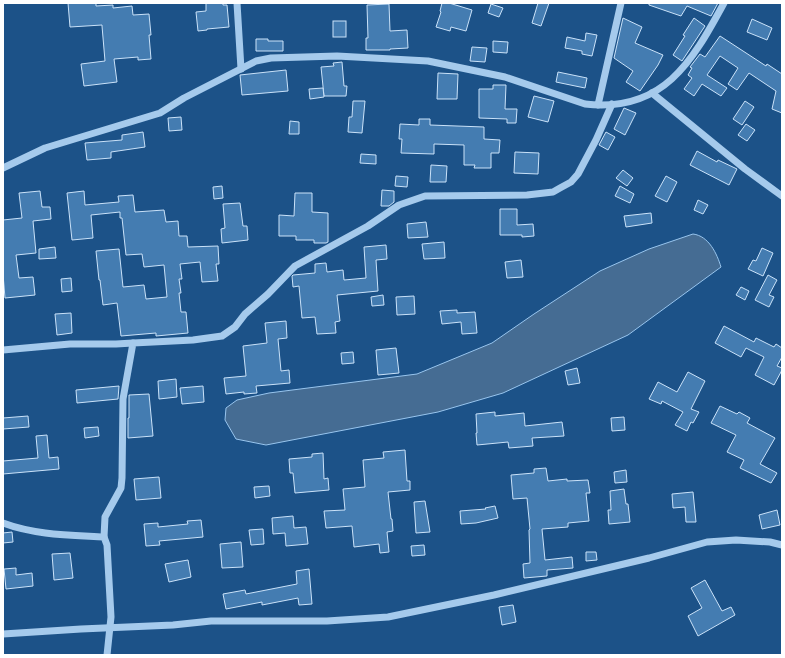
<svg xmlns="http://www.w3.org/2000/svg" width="785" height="658" font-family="'Noto Sans',sans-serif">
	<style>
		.water { fill: #456c93; stroke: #98c5ee }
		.building { fill: #447cb1; stroke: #cae2f9 }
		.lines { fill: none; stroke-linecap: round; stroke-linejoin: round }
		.minor { stroke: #a5caec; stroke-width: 7 }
	</style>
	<rect width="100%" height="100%" fill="#1c5288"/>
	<path class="water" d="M693 234C709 236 717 254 721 267L628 335 503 393 438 412 266 445 236 439 225 420 226 408 237 400 269 393 417 374 492 343 534 314 600 271 649 249Z"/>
	<g class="building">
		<polygon points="68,3 96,3 96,6 113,5 113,8 132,6 133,15 149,14 151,35 149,35 151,59 138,60 138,57 114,59 117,82 84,86 81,64 105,61 102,26 102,25 70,27"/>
		<polygon points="206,3 223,3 223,5 227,5 229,27 207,29 207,30 198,31 196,12 206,11"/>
		<polygon points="442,3 449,3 472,10 466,31 451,27 450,31 436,27 441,12 440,11"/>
		<polygon points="538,3 549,3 541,26 532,23"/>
		<polygon points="649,3 718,3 711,16 687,6 681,16 649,5"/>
		<polygon points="389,4 390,31 407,30 408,48 390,49 390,50 366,50 366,38 368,38 367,5"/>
		<polygon points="491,4 503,8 499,17 488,13"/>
		<polygon points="623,18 642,27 635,43 663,55 658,65 640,91 626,82 633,71 614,58"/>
		<polygon points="694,18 705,26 682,61 673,55 685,36 683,35"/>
		<polygon points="752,19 772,28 767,40 747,32"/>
		<rect x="333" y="21" width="13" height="16"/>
		<polygon points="586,33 597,35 592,56 582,54 582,51 565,48 567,37 585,41"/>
		<polygon points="720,36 766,66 767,64 782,74 782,113 772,109 776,91 749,73 737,90 728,84 738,68 720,56 707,75 727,88 721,96 702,84 694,96 684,89 692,78 688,75 692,68 690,67 700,54 705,57"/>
		<polygon points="256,39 268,39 268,41 283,41 283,51 256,51"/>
		<polygon points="493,41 508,42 507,53 493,52"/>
		<polygon points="472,47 487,48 485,62 470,61"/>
		<polygon points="342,62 344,86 347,86 346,96 324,96 321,67 334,66 333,63"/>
		<polygon points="286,70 288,91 242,95 240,75"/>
		<polygon points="558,72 587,78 585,88 556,82"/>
		<polygon points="438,73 458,74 457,99 437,99"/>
		<polygon points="493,85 506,85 505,109 517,109 516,123 507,123 507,119 479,118 479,89 493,89"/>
		<polygon points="323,88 324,97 310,99 309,89"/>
		<polygon points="534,96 554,101 548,122 528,117"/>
		<polygon points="353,101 365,101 362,133 348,132 349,117 352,117"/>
		<polygon points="745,101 754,107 742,125 733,119"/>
		<polygon points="624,108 636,113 625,135 614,129"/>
		<polygon points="181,117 182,130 169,131 168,118"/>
		<polygon points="419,119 430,119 430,125 484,127 484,139 500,140 499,153 491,153 491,168 474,168 475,165 464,165 464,145 434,144 434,154 401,153 402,139 399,139 400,124 419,125"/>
		<polygon points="290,121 299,122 299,134 289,134"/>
		<polygon points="746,124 755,130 747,141 738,135"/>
		<polygon points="143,132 145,147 111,152 111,158 87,160 85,143 122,140 122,135"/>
		<polygon points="606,132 615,137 608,150 599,145"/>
		<polygon points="697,151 717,162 718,160 737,169 729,185 690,165"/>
		<polygon points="515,152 539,153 538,174 514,173"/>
		<polygon points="361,154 376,155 376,164 360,163"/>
		<polygon points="431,165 447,166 446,182 430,182"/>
		<polygon points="623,170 633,178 627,186 616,178"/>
		<polygon points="396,176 408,177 407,187 395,186"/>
		<polygon points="666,176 677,182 667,202 655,196"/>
		<polygon points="222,186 223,198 214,199 213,187"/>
		<polygon points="620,186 634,194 630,203 615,196"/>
		<polygon points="382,190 394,191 394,202 389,206 381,206"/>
		<polygon points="40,191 42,207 50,207 51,219 33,221 36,253 16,255 19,278 33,277 35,295 5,298 3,274 3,220 22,218 19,193"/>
		<polygon points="84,191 85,205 119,202 118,196 133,195 135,212 164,210 166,222 178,221 179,236 187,236 188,247 218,246 219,264 216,264 218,281 202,282 200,262 180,264 182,279 179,279 181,293 179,293 181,312 186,312 188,333 156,336 156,333 121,336 117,303 103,305 100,280 99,280 96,251 119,249 123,287 144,285 146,299 167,297 164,265 144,267 142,254 126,255 122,218 120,218 120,212 91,215 93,238 72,240 67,193"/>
		<polygon points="295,193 312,193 312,212 328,213 328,242 326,243 314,243 314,240 296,240 296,236 279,236 279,215 294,216"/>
		<polygon points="698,200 708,205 703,214 694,210"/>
		<polygon points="240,203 243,226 247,226 248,240 222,243 221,229 225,228 223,204"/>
		<polygon points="500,209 517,209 517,225 533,224 534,236 522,237 522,235 500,235"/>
		<polygon points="651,213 652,223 626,227 624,216"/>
		<polygon points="426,222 428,237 408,238 407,224"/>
		<polygon points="444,242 445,258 424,259 422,244"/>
		<polygon points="386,245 387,259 376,260 378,291 337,295 340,321 335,322 336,333 317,334 315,317 302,318 299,286 293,287 292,276 293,275 315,273 315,264 326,263 327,272 343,270 344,280 366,278 364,247"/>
		<polygon points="55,247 56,258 39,259 39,249"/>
		<polygon points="762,248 773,253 763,276 748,269 753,260 756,261"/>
		<polygon points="521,260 523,277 507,278 505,262"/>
		<polygon points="768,275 777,280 769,295 774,297 769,307 755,300"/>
		<polygon points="71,278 72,291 62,292 61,279"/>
		<polygon points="741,287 749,291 745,300 736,295"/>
		<polygon points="383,295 384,305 372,306 371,297"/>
		<polygon points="414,296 415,314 397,315 396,297"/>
		<polygon points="457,310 457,313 475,312 477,333 462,334 461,322 442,324 440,311"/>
		<polygon points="71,313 72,333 57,335 55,314"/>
		<polygon points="286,321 287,338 278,339 281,371 289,370 290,383 256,386 257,393 244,394 244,392 226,394 224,378 246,376 243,346 267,343 265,323"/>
		<polygon points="724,326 754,342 756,338 774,347 776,344 782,348 782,357 777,366 782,368 782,370 774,385 755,375 764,357 746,348 741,357 715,343"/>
		<polygon points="396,348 399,373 378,375 376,350"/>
		<polygon points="353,352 354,363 342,364 341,353"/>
		<polygon points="577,368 580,383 568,385 565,371"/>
		<polygon points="688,372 705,381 691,409 699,412 693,423 691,422 687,431 675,425 683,412 662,401 661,404 649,399 658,382 677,392"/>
		<polygon points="176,379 177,397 159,399 158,381"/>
		<polygon points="119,386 118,399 77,403 76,390"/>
		<polygon points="203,386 204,402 182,404 180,388"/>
		<polygon points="149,394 153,436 128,438 128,418 129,418 129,395"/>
		<polygon points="720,406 737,414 739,412 750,418 747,423 775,438 760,464 777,473 771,483 740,468 744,460 727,452 736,435 711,423"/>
		<polygon points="495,412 495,416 524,413 525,426 562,422 564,436 532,438 533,446 509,448 508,442 477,445 476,433 477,433 476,414"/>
		<polygon points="28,416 29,427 3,429 3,418"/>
		<polygon points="624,417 625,430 612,431 611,418"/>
		<polygon points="98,427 99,436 85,438 84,428"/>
		<polygon points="47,435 49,458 58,457 59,469 3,474 3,461 38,458 36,436"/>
		<polygon points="405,450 407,481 410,481 410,490 388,492 391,519 392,519 393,531 387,532 389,552 380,553 379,544 354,547 352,526 326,528 324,511 345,510 343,489 365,487 363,460 384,458 383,452"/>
		<polygon points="323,453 324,479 328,478 329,490 295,493 293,473 290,473 289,459 312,457 312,454"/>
		<polygon points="546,468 548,481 567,479 567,481 588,480 590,493 586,493 589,521 568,523 568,527 542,529 545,560 572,557 573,568 547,570 547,576 524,578 523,564 530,563 529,530 530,529 527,498 513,499 511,475 534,473 534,469"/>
		<polygon points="626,470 627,482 615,483 614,472"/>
		<polygon points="159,477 161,498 136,500 134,479"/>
		<polygon points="269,486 270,496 255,498 254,487"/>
		<polygon points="624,489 626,504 628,504 630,522 609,524 608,510 611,510 610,491"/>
		<polygon points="693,492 696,522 686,522 685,507 673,508 672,494"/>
		<polygon points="425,501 430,532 416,533 414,502"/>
		<polygon points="495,506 498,518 476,523 461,524 460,511 486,509 485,508"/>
		<polygon points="777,510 780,525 762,529 759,515"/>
		<polygon points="293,516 294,528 306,527 308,544 286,546 285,533 273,534 272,518"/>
		<polygon points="201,520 203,537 159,541 160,545 146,546 144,524 158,523 158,527 188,524 187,521"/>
		<polygon points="263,529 264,544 251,545 249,530"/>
		<polygon points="12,532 13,542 3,543 3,533"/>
		<polygon points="241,542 243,567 222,568 220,544"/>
		<polygon points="424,545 425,555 412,556 411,546"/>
		<polygon points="586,552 596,552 597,560 586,561"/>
		<polygon points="70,553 73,578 54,580 52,554"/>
		<polygon points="188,560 191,577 169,582 165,564"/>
		<polygon points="16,568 16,575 32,573 33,586 6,589 4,569"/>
		<polygon points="309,569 312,604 299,605 298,598 262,605 262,602 226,609 223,594 245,590 246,594 297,584 296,571"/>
		<polygon points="705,580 722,611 731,607 735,615 698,636 688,616 702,608 691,588"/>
		<polygon points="513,605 516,622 502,625 499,607"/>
	</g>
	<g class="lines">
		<g class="minor">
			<polyline points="237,3 241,69"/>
			<polyline points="652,93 745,169 782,196"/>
			<polyline points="598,105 621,3"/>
			<path d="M3 168 45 148 160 113 184 98 256 61 271 58 337 56 428 61 505 77 585 104C663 113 692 62 724 3"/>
			<polyline points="3,350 70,344 116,344 133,343"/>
			<path d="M3 523C35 535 70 535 104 537L107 545 111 617 107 655"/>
			<polyline points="104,537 105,517 121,488 122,478 123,399 133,343 193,340 222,336 235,327 245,314 268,294 295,266 368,226 399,205 425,196 527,195 553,192 560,188 571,182 578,174 596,140 612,104"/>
			<polyline points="3,634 81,629 173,625 211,621 327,621 388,617 494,595 649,558 707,542 736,540 770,542 782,545"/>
		</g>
	</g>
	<rect width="785" height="658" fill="none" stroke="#ffffff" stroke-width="8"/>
</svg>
